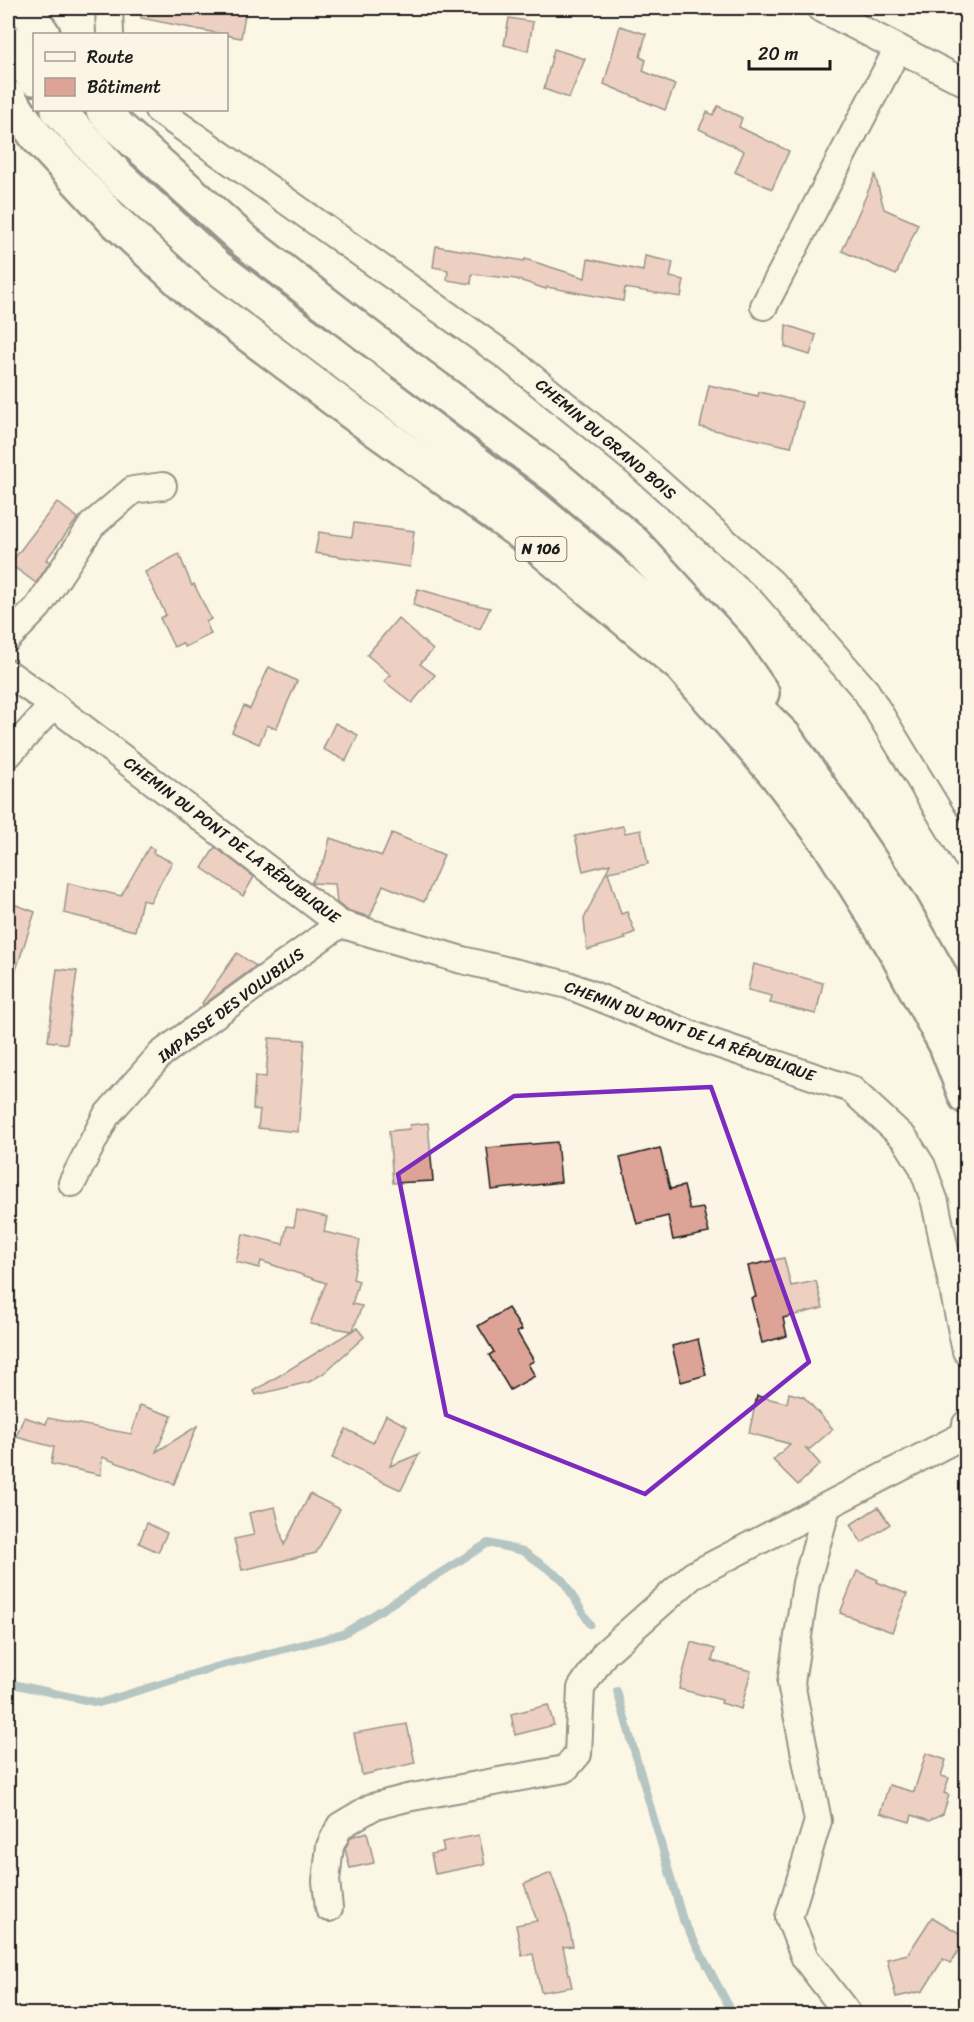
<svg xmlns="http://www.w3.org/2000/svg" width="974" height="2022" font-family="Sriracha,sans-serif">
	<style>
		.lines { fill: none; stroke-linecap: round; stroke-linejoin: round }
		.stream { stroke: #5e8a98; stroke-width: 8 }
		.building { fill: #dca396; stroke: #1c1c1c; stroke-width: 1.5 }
		.street-casing { stroke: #1c1c1c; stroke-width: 30 }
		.primary-casing { stroke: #1c1c1c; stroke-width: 38 }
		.street { stroke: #fcf5e5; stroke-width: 26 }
		.primary { stroke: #fcf5e5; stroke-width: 33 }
		.marked { fill: none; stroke: #7b2cbf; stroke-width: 4.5; stroke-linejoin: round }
		.labels { text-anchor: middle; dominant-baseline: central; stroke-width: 4.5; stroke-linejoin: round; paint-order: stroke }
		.shield { fill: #fcf5e5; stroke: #5f5d58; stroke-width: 1.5 }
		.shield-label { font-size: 15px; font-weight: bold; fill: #1c1c1c }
		.street-label { font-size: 16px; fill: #1c1c1c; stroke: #fcf5e5 }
	</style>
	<rect width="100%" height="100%" fill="#fcf5e5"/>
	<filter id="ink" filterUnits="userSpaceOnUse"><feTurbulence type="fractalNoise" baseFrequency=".0167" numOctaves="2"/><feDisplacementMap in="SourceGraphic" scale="12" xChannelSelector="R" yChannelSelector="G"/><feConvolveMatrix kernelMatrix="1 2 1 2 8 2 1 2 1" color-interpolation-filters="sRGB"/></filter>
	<g filter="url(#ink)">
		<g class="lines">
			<g class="stream">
				<polyline points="8,1683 99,1703 215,1667 343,1634 488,1543 523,1551 562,1579 590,1624"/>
				<polyline points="617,1691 683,1920 733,2014"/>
			</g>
		</g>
		<g class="building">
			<polygon points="142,8 246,8 241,38 141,18"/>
			<polygon points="509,18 533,22 528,51 504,45"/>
			<polygon points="620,26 646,34 640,57 646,60 643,71 675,85 665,110 604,84"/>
			<polygon points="554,49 585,59 569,98 544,89"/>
			<polygon points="718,106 742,118 739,127 789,151 772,189 735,172 744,151 699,129 707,112 713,115"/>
			<polygon points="875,175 884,209 918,224 896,275 842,251"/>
			<polygon points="436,246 524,261 525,259 585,278 588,259 643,271 645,256 673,262 670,277 684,280 681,297 625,288 623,301 547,287 546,289 516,279 472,274 471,284 447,280 448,270 433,267"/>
			<polygon points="786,325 816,335 810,355 785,347"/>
			<polygon points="709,385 758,396 759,392 802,402 791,447 700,427"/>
			<polygon points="57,502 78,518 46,560 50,562 36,583 10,564"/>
			<polygon points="354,523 414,531 410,567 315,553 319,532 352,537"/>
			<polygon points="179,554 192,586 194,584 211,619 206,622 211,634 185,647 182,643 174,647 160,618 166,615 145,572"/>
			<polygon points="418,589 464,602 490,608 480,629 413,605"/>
			<polygon points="398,618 433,650 420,664 435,675 412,703 384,681 391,675 367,655"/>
			<polygon points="269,667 297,681 276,729 267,725 259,744 232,732 244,706 250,709"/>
			<polygon points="335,723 358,735 346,761 323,749"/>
			<polygon points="623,826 625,833 641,830 648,864 608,872 621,914 627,912 635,932 624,937 626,939 587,950 584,919 610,864 583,871 575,836"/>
			<polygon points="392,833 444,855 424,902 383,885 370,917 347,910 337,903 335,884 311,883 325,859 330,838 382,856"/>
			<polygon points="149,847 154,849 153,853 172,862 150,902 142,900 135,931 64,913 68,883 121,896"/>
			<polygon points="215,847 254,877 243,896 202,868"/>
			<polygon points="8,902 35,912 12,982 8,982"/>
			<polygon points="237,953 256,966 203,1005 202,1003"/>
			<polygon points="754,964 823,983 816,1014 770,1003 772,996 748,990"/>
			<polygon points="57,969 77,971 67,1044 48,1041"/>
			<polygon points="269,1038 305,1040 298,1132 258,1128 260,1110 253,1109 255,1076 266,1077"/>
			<polygon points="428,1123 433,1181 393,1183 389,1131 409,1129 410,1125"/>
			<polygon points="557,1142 561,1182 492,1190 487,1148"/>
			<polygon points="660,1148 670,1189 684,1186 690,1210 703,1208 709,1233 673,1240 668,1216 637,1224 620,1158"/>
			<polygon points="297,1210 327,1217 324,1232 360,1240 353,1279 359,1281 352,1304 362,1306 353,1330 357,1328 364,1337 324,1373 309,1382 256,1395 254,1391 352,1331 310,1324 326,1283 261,1261 259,1268 236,1262 243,1234 283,1244 287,1226 294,1227"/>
			<polygon points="784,1258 791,1286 816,1281 823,1308 783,1318 787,1336 762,1343 751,1298 756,1297 748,1266"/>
			<polygon points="508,1308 522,1330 517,1332 534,1361 528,1364 535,1376 510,1390 489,1355 494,1352 478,1326"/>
			<polygon points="698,1339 706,1375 681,1382 672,1346"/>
			<polygon points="789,1393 804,1397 833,1429 810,1449 806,1448 820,1464 798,1485 773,1460 790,1444 749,1433 757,1396 787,1403"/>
			<polygon points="140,1405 172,1416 156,1452 197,1426 174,1484 102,1457 101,1475 51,1464 54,1447 16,1437 24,1417 46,1424 48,1418 131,1434"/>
			<polygon points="386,1415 407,1426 390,1466 419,1454 401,1490 332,1458 346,1429 373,1443"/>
			<polygon points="310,1494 340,1509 316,1553 242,1570 234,1539 254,1535 249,1513 275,1507 284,1545"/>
			<polygon points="878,1507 890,1524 862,1543 850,1525"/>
			<polygon points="147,1523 167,1533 158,1552 139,1543"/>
			<polygon points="857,1571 878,1580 877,1582 907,1594 892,1632 840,1613"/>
			<polygon points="691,1642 715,1649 712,1661 751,1671 741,1709 721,1703 722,1700 679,1689"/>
			<polygon points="548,1705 554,1725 515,1735 511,1714"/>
			<polygon points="407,1724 415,1763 362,1775 354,1733"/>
			<polygon points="926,1753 946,1760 941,1776 949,1778 944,1793 949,1795 943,1814 929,1821 912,1815 910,1822 880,1813 889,1785 914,1792"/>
			<polygon points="367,1832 374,1863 350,1868 345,1849 351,1837"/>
			<polygon points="479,1835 485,1864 435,1874 431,1854 444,1851 442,1842"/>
			<polygon points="551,1873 567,1917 573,1946 563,1947 572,1987 541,1992 533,1954 522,1956 516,1925 537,1921 524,1884"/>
			<polygon points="932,1917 966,1937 951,1963 943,1959 923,1991 896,1997 887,1959 908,1954"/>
		</g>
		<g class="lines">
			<g class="street-casing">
				<g id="street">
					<polyline points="109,8 110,34"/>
					<polyline points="820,8 966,83"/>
					<polyline points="158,110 507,357 638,464 772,583 866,691 966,856"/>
					<polyline points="764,306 898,48"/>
					<polyline points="8,638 38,607 92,525 133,490 163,486"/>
					<polyline points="8,673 53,705 340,924 462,960 568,985 708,1041 851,1089 905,1139 922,1166 935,1202 966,1351"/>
					<polyline points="8,755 53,705"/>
					<polyline points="72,1183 106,1116 161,1054 340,924"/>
					<polyline points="827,1507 806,1583 791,1683 818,1821 789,1917 805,1958 848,2014"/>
					<polyline points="329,1908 326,1881 330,1846 340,1826 372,1807 407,1798 565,1769 578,1754 581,1688 605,1653 693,1575 964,1435 966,1424"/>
				</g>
			</g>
			<g class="primary-casing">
				<g id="primary">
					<polyline points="25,8 43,34"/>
					<polyline points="8,41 34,78"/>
					<polyline points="8,97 36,136 113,219 193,293 354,414 528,538 681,666 775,773 830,845 891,943 946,1045 966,1097"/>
					<polyline points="58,110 120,178 217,267 529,503 610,570 698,650 785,737 898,901 940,975 966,1033"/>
					<polyline points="103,110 115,124 247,243 392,355 556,477 633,542 729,646 762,693"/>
				</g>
			</g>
			<use href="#street" class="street"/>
			<use href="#primary" class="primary"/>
		</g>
	</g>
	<path d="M0 0H974V2022H0ZM711 1087 809 1362 645 1494 446 1415 398 1174 514 1096Z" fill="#fcf5e5" fill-opacity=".55" fill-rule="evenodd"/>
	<path class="marked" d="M711 1087 809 1362 645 1494 446 1415 398 1174 514 1096Z"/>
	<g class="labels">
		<rect class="shield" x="515.5" y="537" width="51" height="24" rx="4.5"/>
		<g class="shield-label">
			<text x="541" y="549">N 106</text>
		</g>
		<g class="street-label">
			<text transform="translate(606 439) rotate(40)">CHEMIN DU GRAND BOIS</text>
			<text transform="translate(232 840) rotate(37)">CHEMIN DU PONT DE LA RÉPUBLIQUE</text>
			<text transform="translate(231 1005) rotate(-37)">IMPASSE DES VOLUBILIS</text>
			<text transform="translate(690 1031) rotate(20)">CHEMIN DU PONT DE LA RÉPUBLIQUE</text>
		</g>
	</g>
	<rect width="974" height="2022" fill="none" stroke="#fcf5e5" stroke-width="30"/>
	<rect x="15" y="15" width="944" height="1992" fill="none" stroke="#1c1c1c" stroke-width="2" filter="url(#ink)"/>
	<rect x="33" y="33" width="195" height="78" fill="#fcf5e5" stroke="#a29e95" stroke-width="1.5"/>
	<rect x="45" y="52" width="30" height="9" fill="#fcf5e5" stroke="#a29e95" stroke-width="1.5"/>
	<text x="87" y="63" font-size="18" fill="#1c1c1c">Route</text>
	<rect x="45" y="78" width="30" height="18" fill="#dca396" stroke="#a29e95" stroke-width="1.5"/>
	<text x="87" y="93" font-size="18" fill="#1c1c1c">Bâtiment</text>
	<path d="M749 60v9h81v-9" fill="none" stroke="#1c1c1c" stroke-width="3"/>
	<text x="758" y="60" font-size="18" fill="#1c1c1c" stroke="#fcf5e5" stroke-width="4.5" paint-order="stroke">20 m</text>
</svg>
